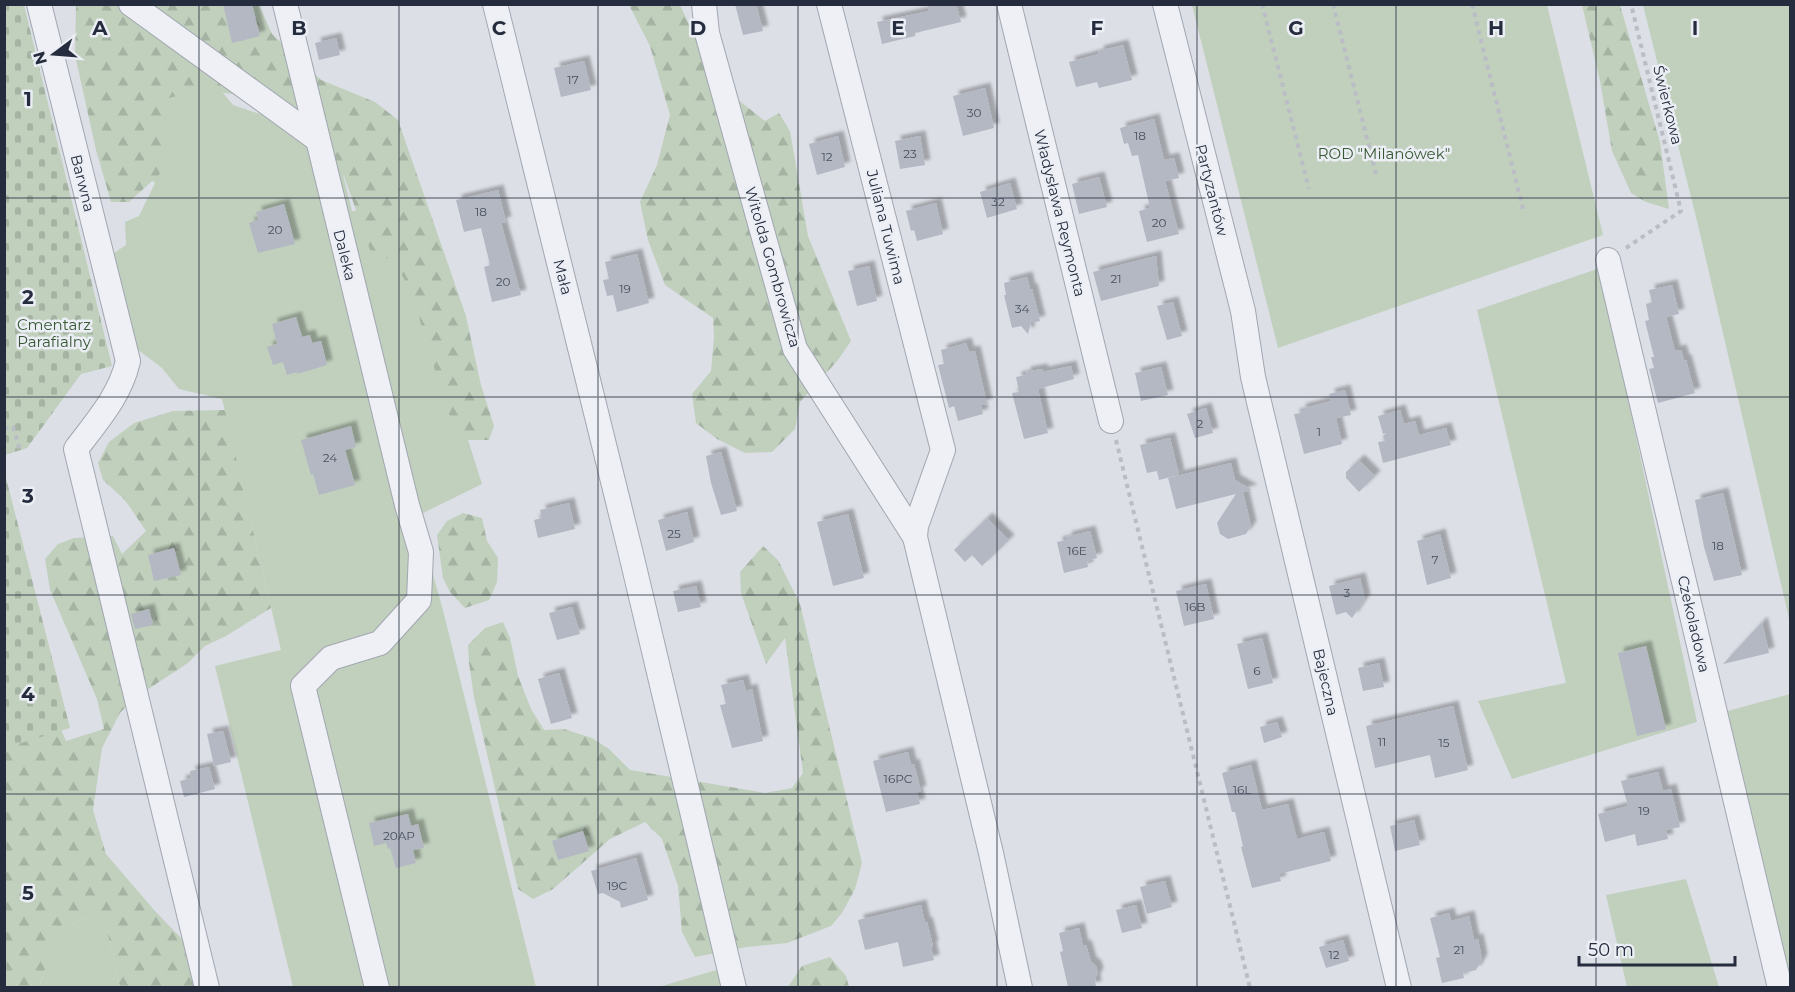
<svg xmlns="http://www.w3.org/2000/svg" width="1795" height="992" font-family="Montserrat,sans-serif">
	<style>
		.green { fill: #c0d0bd }
		.forest { fill: url(#forest-firs) }
		.cemetery { fill: url(#cemetery-stones) }
		.building { fill: #b3b8c3; filter: url(#shadow) }
		.lines { fill: none; stroke-linecap: round; stroke-linejoin: round }
		.minor-casing { stroke: #a1a6b0; stroke-width: 26 }
		.path { stroke: #babdc5; stroke-width: 4; stroke-dasharray: 4.5 4.5; stroke-linecap: butt }
		.minor { stroke: #eef0f5; stroke-width: 24 }
		.grid { fill: none; stroke: #252c3d; stroke-width: 1.5; stroke-opacity: 0.55 }
		.labels { text-anchor: middle; dominant-baseline: central; stroke-width: 5; stroke-linejoin: round; paint-order: stroke }
		.number-label { font-size: 12px; fill: #484f5e }
		.street-label { font-size: 15px; fill: #252c3d; stroke: #ebeef4 }
		.park-label { font-size: 15px; fill: #375832; stroke: #ebeef4 }
		.grid-label { font-size: 20px; text-anchor: middle; font-weight: bold; fill: #252c3d; stroke: #ebeef4; stroke-width: 5; stroke-linejoin: round; paint-order: stroke }
	</style>
	<defs>
		<pattern id="forest-firs" width="22" height="20" patternUnits="userSpaceOnUse" patternTransform="scale(1.5)"><rect width="22" height="20" fill="#c0d0bd"/><path d="M5 1l3.5 6h-7zM16 11l3.5 6h-7z" fill="#a5b3a3"/></pattern>
		<pattern id="cemetery-stones" width="16" height="16" patternUnits="userSpaceOnUse" patternTransform="scale(1.5)"><rect width="16" height="16" fill="#c0d0bd"/><path d="M2 7V4a2 2 0 0 1 4 0v3zM10 15v-3a2 2 0 0 1 4 0v3z" fill="#a5b3a3"/></pattern>
		<filter id="shadow"><feDropShadow dx="5.5" dy="-5.5" stdDeviation="1.5" flood-color="#0004"/></filter>
	</defs>
	<rect width="100%" height="100%" fill="#dcdfe6"/>
	<g class="green">
		<polygon points="116,5 204,70 233,105 334,139 352,211 395,210 482,484 417,516 444,614 536,987 293,987 215,666 281,650 222,399 179,389 162,368 137,349 111,255 126,245 125,222 139,216 155,183 139,166"/>
		<polygon points="1192,5 1547,5 1603,235 1278,348"/>
		<polygon points="1643,5 1790,5 1790,623 1698,225"/>
		<polygon points="1600,268 1697,722 1512,779 1478,701 1566,683 1477,310"/>
		<polygon points="1790,694 1790,987 1724,712"/>
		<polygon points="1686,879 1719,987 1627,987 1606,895"/>
		<polygon points="91,916 105,921 120,987 39,988 53,943 73,924"/>
		<polygon points="723,968 727,988 655,988"/>
	</g>
	<g class="forest">
		<polygon points="76,5 259,5 272,34 321,80 375,102 398,120 466,316 481,385 494,426 489,440 468,440 457,433 445,404 412,294 395,262 370,250 344,176 248,97 203,89 165,99 161,143 161,173 129,202 111,202 96,150 75,55"/>
		<polygon points="629,5 680,5 710,68 722,87 765,121 779,113 790,131 808,236 851,341 838,360 800,402 795,429 772,452 745,453 717,439 696,423 692,394 711,371 714,337 713,318 665,285 648,240 640,202 657,165 670,115 650,46"/>
		<polygon points="1582,5 1620,5 1660,142 1669,209 1646,202 1631,193 1612,151 1600,81"/>
		<polygon points="225,410 271,608 226,636 205,646 188,663 136,697 120,713 102,748 93,810 106,854 154,910 182,939 194,987 120,987 105,922 91,916 73,924 54,943 39,987 5,987 4,618 52,708 66,741 104,729 97,699 50,590 45,559 58,544 74,538 113,536 122,554 146,531 125,500 103,480 98,463 109,442 134,423 173,411"/>
		<polygon points="463,513 482,518 487,541 498,558 497,582 489,600 465,608 450,592 443,578 437,535 447,521"/>
		<polygon points="763,546 778,560 800,604 862,863 855,889 842,913 831,926 787,943 747,947 695,957 682,932 678,886 662,839 645,822 610,839 553,889 533,899 518,889 474,697 469,663 468,645 485,628 503,622 510,638 518,676 531,709 544,730 564,729 592,738 609,749 630,770 765,793 792,788 803,773 785,638 766,664 741,593 740,572"/>
		<polygon points="830,957 846,976 849,987 788,987 802,966"/>
	</g>
	<g class="cemetery">
		<polygon points="4,5 24,5 112,366 81,374 27,448 5,455"/>
		<polygon points="4,470 70,728 5,748 4,748"/>
	</g>
	<g class="building">
		<polygon points="223,4 252,4 260,36 232,43"/>
		<polygon points="735,4 756,4 763,31 743,35"/>
		<polygon points="927,4 956,4 961,22 915,33 915,36 882,44 877,22 929,11"/>
		<polygon points="336,38 340,55 319,60 315,43"/>
		<polygon points="1123,45 1132,80 1099,88 1097,82 1076,87 1069,62 1099,54 1098,51"/>
		<polygon points="584,61 591,90 561,97 554,68"/>
		<polygon points="985,88 994,128 963,136 953,96"/>
		<polygon points="1154,119 1164,160 1174,158 1179,178 1165,181 1179,234 1147,242 1139,211 1150,208 1138,155 1132,156 1128,143 1124,144 1120,128"/>
		<polygon points="838,136 845,167 817,175 809,144"/>
		<polygon points="920,136 925,165 900,169 895,141"/>
		<polygon points="1099,177 1107,207 1079,214 1072,184"/>
		<polygon points="1010,183 1017,209 987,218 980,192"/>
		<polygon points="498,190 506,222 501,223 521,295 492,302 484,267 490,265 481,228 464,232 456,200"/>
		<polygon points="936,203 943,234 917,241 914,230 911,231 906,211"/>
		<polygon points="284,204 295,244 258,253 249,223 258,220 256,212"/>
		<polygon points="637,254 649,303 617,312 613,295 607,296 603,280 609,279 605,262"/>
		<polygon points="1156,256 1159,286 1101,301 1093,272"/>
		<polygon points="869,266 877,301 857,306 848,271"/>
		<polygon points="1027,277 1030,289 1032,289 1040,321 1031,323 1028,334 1021,326 1012,328 1004,295 1006,295 1004,283"/>
		<polygon points="1672,285 1679,314 1666,317 1675,351 1681,350 1684,360 1686,360 1695,393 1658,403 1649,369 1654,368 1651,357 1654,357 1645,321 1649,320 1646,304 1652,302 1649,290"/>
		<polygon points="1173,302 1182,336 1167,340 1157,306"/>
		<polygon points="296,317 302,337 310,335 312,343 321,341 327,365 297,374 297,372 287,375 283,362 273,365 267,347 277,344 272,324"/>
		<polygon points="966,343 969,352 975,351 987,404 981,405 983,414 958,421 954,406 949,408 938,365 944,364 941,350"/>
		<polygon points="1071,366 1074,379 1038,389 1048,433 1024,439 1012,393 1019,392 1016,377 1026,375 1025,372 1042,369 1043,372"/>
		<polygon points="1161,367 1168,395 1141,401 1135,373"/>
		<polygon points="1345,390 1351,415 1336,418 1342,444 1304,454 1294,414 1301,413 1300,409 1331,401 1329,394"/>
		<polygon points="1206,408 1213,433 1195,438 1187,414"/>
		<polygon points="1400,410 1404,424 1415,421 1419,435 1446,428 1451,445 1383,463 1378,442 1385,441 1383,436 1386,433 1383,434 1378,416"/>
		<polygon points="351,426 356,447 345,450 355,485 319,495 313,474 311,475 301,440"/>
		<polygon points="1170,438 1179,475 1159,480 1157,471 1147,473 1140,445"/>
		<polygon points="721,452 737,511 721,515 711,483 706,456"/>
		<polygon points="1359,460 1375,476 1359,492 1346,478 1346,472"/>
		<polygon points="1231,463 1235,480 1252,490 1243,492 1251,526 1246,534 1228,539 1220,534 1217,523 1236,494 1176,509 1168,478"/>
		<polygon points="1723,493 1742,575 1714,581 1704,547 1695,500"/>
		<polygon points="569,503 575,529 538,538 534,520 542,518 540,510"/>
		<polygon points="687,512 694,542 666,551 658,520"/>
		<polygon points="848,514 864,578 833,586 817,522"/>
		<polygon points="987,518 1009,540 982,566 972,555 965,562 954,550"/>
		<polygon points="1090,531 1097,558 1087,561 1088,567 1064,573 1057,542 1067,540 1066,537"/>
		<polygon points="1440,534 1451,578 1427,585 1417,541"/>
		<polygon points="174,548 181,575 154,581 148,555"/>
		<polygon points="1360,578 1365,599 1352,618 1346,612 1336,615 1329,586"/>
		<polygon points="1206,584 1214,619 1184,626 1176,591"/>
		<polygon points="696,586 701,607 678,612 673,591"/>
		<polygon points="572,607 580,634 557,640 549,613"/>
		<polygon points="149,609 153,625 135,629 131,614"/>
		<polygon points="1762,622 1769,653 1723,664"/>
		<polygon points="1262,638 1273,683 1248,689 1237,644"/>
		<polygon points="1646,646 1666,729 1637,736 1618,653"/>
		<polygon points="1379,663 1384,687 1363,691 1358,668"/>
		<polygon points="559,673 572,718 551,724 538,679"/>
		<polygon points="743,680 746,691 752,689 763,741 732,748 720,705 726,704 721,685"/>
		<polygon points="1453,706 1468,770 1435,778 1430,755 1375,768 1366,726"/>
		<polygon points="1277,722 1282,737 1264,743 1260,727"/>
		<polygon points="223,731 231,762 214,766 207,734"/>
		<polygon points="908,752 911,765 914,764 921,791 917,792 920,804 886,812 873,761"/>
		<polygon points="1251,765 1262,810 1288,804 1297,839 1324,832 1331,861 1279,874 1281,881 1252,888 1241,847 1243,846 1235,812 1232,812 1222,773"/>
		<polygon points="209,767 215,789 184,797 180,781 191,778 190,771"/>
		<polygon points="1658,772 1663,791 1671,789 1680,827 1666,830 1668,839 1637,846 1635,834 1605,842 1598,814 1628,806 1621,781"/>
		<polygon points="408,814 411,826 418,824 424,848 413,850 416,863 396,868 390,848 388,849 386,843 374,846 369,823"/>
		<polygon points="1414,820 1420,845 1395,851 1390,826"/>
		<polygon points="583,831 589,851 558,860 552,841"/>
		<polygon points="636,858 648,900 621,908 620,902 603,893 598,894 591,871"/>
		<polygon points="1165,881 1172,907 1147,914 1140,887"/>
		<polygon points="921,905 925,923 927,922 933,946 931,947 934,960 903,967 898,942 865,950 858,920"/>
		<polygon points="1136,905 1142,928 1122,933 1116,910"/>
		<polygon points="1449,913 1451,921 1469,916 1474,940 1478,939 1482,959 1476,970 1463,973 1464,978 1442,983 1436,958 1440,957 1430,918"/>
		<polygon points="1079,928 1083,946 1086,945 1091,962 1096,966 1098,973 1095,979 1096,987 1068,987 1060,952 1063,951 1059,933"/>
		<polygon points="1343,940 1349,961 1326,968 1319,947"/>
	</g>
	<g class="lines">
		<g class="minor-casing">
			<g id="minor">
				<path d="M39 4 128 361C120 396 97 421 76 449L207 988"/>
				<polyline points="131,4 317,139"/>
				<polyline points="285,4 407,505 421,552 419,600 380,643 331,658 303,686 377,988"/>
				<polyline points="495,4 630,550 734,988"/>
				<polyline points="704,4 707,33 795,349 915,537"/>
				<polyline points="829,4 943,450 916,526 915,537 991,853 1020,988"/>
				<polyline points="1009,4 1111,421"/>
				<polyline points="1165,4 1243,311 1253,377 1399,988"/>
				<polyline points="1608,260 1780,988"/>
			</g>
		</g>
		<g class="path">
			<polyline points="1262,4 1309,189"/>
			<polyline points="1333,4 1376,174"/>
			<polyline points="1472,4 1523,209"/>
			<polyline points="1626,248 1681,211 1631,4"/>
			<polyline points="4,429 13,427 20,450"/>
			<polyline points="1116,440 1250,988"/>
		</g>
		<use href="#minor" class="minor"/>
	</g>
	<path class="grid" d="M199 4V988M399 4V988M598 4V988M798 4V988M997 4V988M1197 4V988M1396 4V988M1596 4V988M4 198H1790M4 397H1790M4 595H1790M4 794H1790"/>
	<g class="labels">
		<g class="number-label">
			<text x="573" y="79">17</text>
			<text x="974" y="112">30</text>
			<text x="1140" y="135">18</text>
			<text x="910" y="153">23</text>
			<text x="827" y="156">12</text>
			<text x="998" y="201">32</text>
			<text x="481" y="211">18</text>
			<text x="1159" y="222">20</text>
			<text x="275" y="229">20</text>
			<text x="1116" y="278">21</text>
			<text x="503" y="281">20</text>
			<text x="625" y="288">19</text>
			<text x="1022" y="308">34</text>
			<text x="1200" y="423">2</text>
			<text x="1319" y="431">1</text>
			<text x="330" y="457">24</text>
			<text x="674" y="533">25</text>
			<text x="1718" y="545">18</text>
			<text x="1077" y="550">16E</text>
			<text x="1435" y="559">7</text>
			<text x="1347" y="592">3</text>
			<text x="1195" y="606">16B</text>
			<text x="1257" y="670">6</text>
			<text x="1382" y="741">11</text>
			<text x="1444" y="742">15</text>
			<text x="898" y="778">16PC</text>
			<text x="1242" y="789">16L</text>
			<text x="1644" y="810">19</text>
			<text x="399" y="835">20AP</text>
			<text x="617" y="885">19C</text>
			<text x="1459" y="949">21</text>
			<text x="1334" y="954">12</text>
		</g>
		<g class="street-label">
			<text transform="translate(1668 105) rotate(76)">Świerkowa</text>
			<text transform="translate(83 183) rotate(76)">Barwna</text>
			<text transform="translate(1212 190) rotate(76)">Partyzantów</text>
			<text transform="translate(1060 213) rotate(76)">Władysława Reymonta</text>
			<text transform="translate(886 227) rotate(76)">Juliana Tuwima</text>
			<text transform="translate(345 255) rotate(76)">Daleka</text>
			<text transform="translate(773 267) rotate(74)">Witolda Gombrowicza</text>
			<text transform="translate(563 277) rotate(76)">Mała</text>
			<text transform="translate(1694 624) rotate(77)">Czekoladowa</text>
			<text transform="translate(1326 682) rotate(77)">Bajeczna</text>
		</g>
		<g class="park-label">
			<text x="1384" y="153">ROD "Milanówek"</text>
			<text x="54" y="324">Cmentarz<tspan x="54" dy="17">Parafialny</tspan></text>
		</g>
	</g>
	<g class="grid-label">
		<text x="100" y="35">A</text>
		<text x="299" y="35">B</text>
		<text x="499" y="35">C</text>
		<text x="698" y="35">D</text>
		<text x="898" y="35">E</text>
		<text x="1097" y="35">F</text>
		<text x="1296" y="35">G</text>
		<text x="1496" y="35">H</text>
		<text x="1695" y="35">I</text>
		<text x="28" y="106">1</text>
		<text x="28" y="304">2</text>
		<text x="28" y="503">3</text>
		<text x="28" y="701">4</text>
		<text x="28" y="900">5</text>
	</g>
	<rect width="1795" height="992" fill="none" stroke="#252c3d" stroke-width="12"/>
	<g transform="translate(54 54) rotate(254)" stroke="#ebeef4" stroke-width="4.5" paint-order="stroke">
	<path d="M0-4.5L10 22L0 15L-10 22Z" fill="#252c3d"/>
	<text y="-9" font-size="16" font-weight="bold" text-anchor="middle" fill="#252c3d">N</text>
	</g>
	<path d="M1579 956v9h156v-9" fill="none" stroke="#252c3d" stroke-width="3"/>
	<text x="1588" y="956" font-size="18" fill="#252c3d" stroke="#ebeef4" stroke-width="4.5" paint-order="stroke">50 m</text>
</svg>
